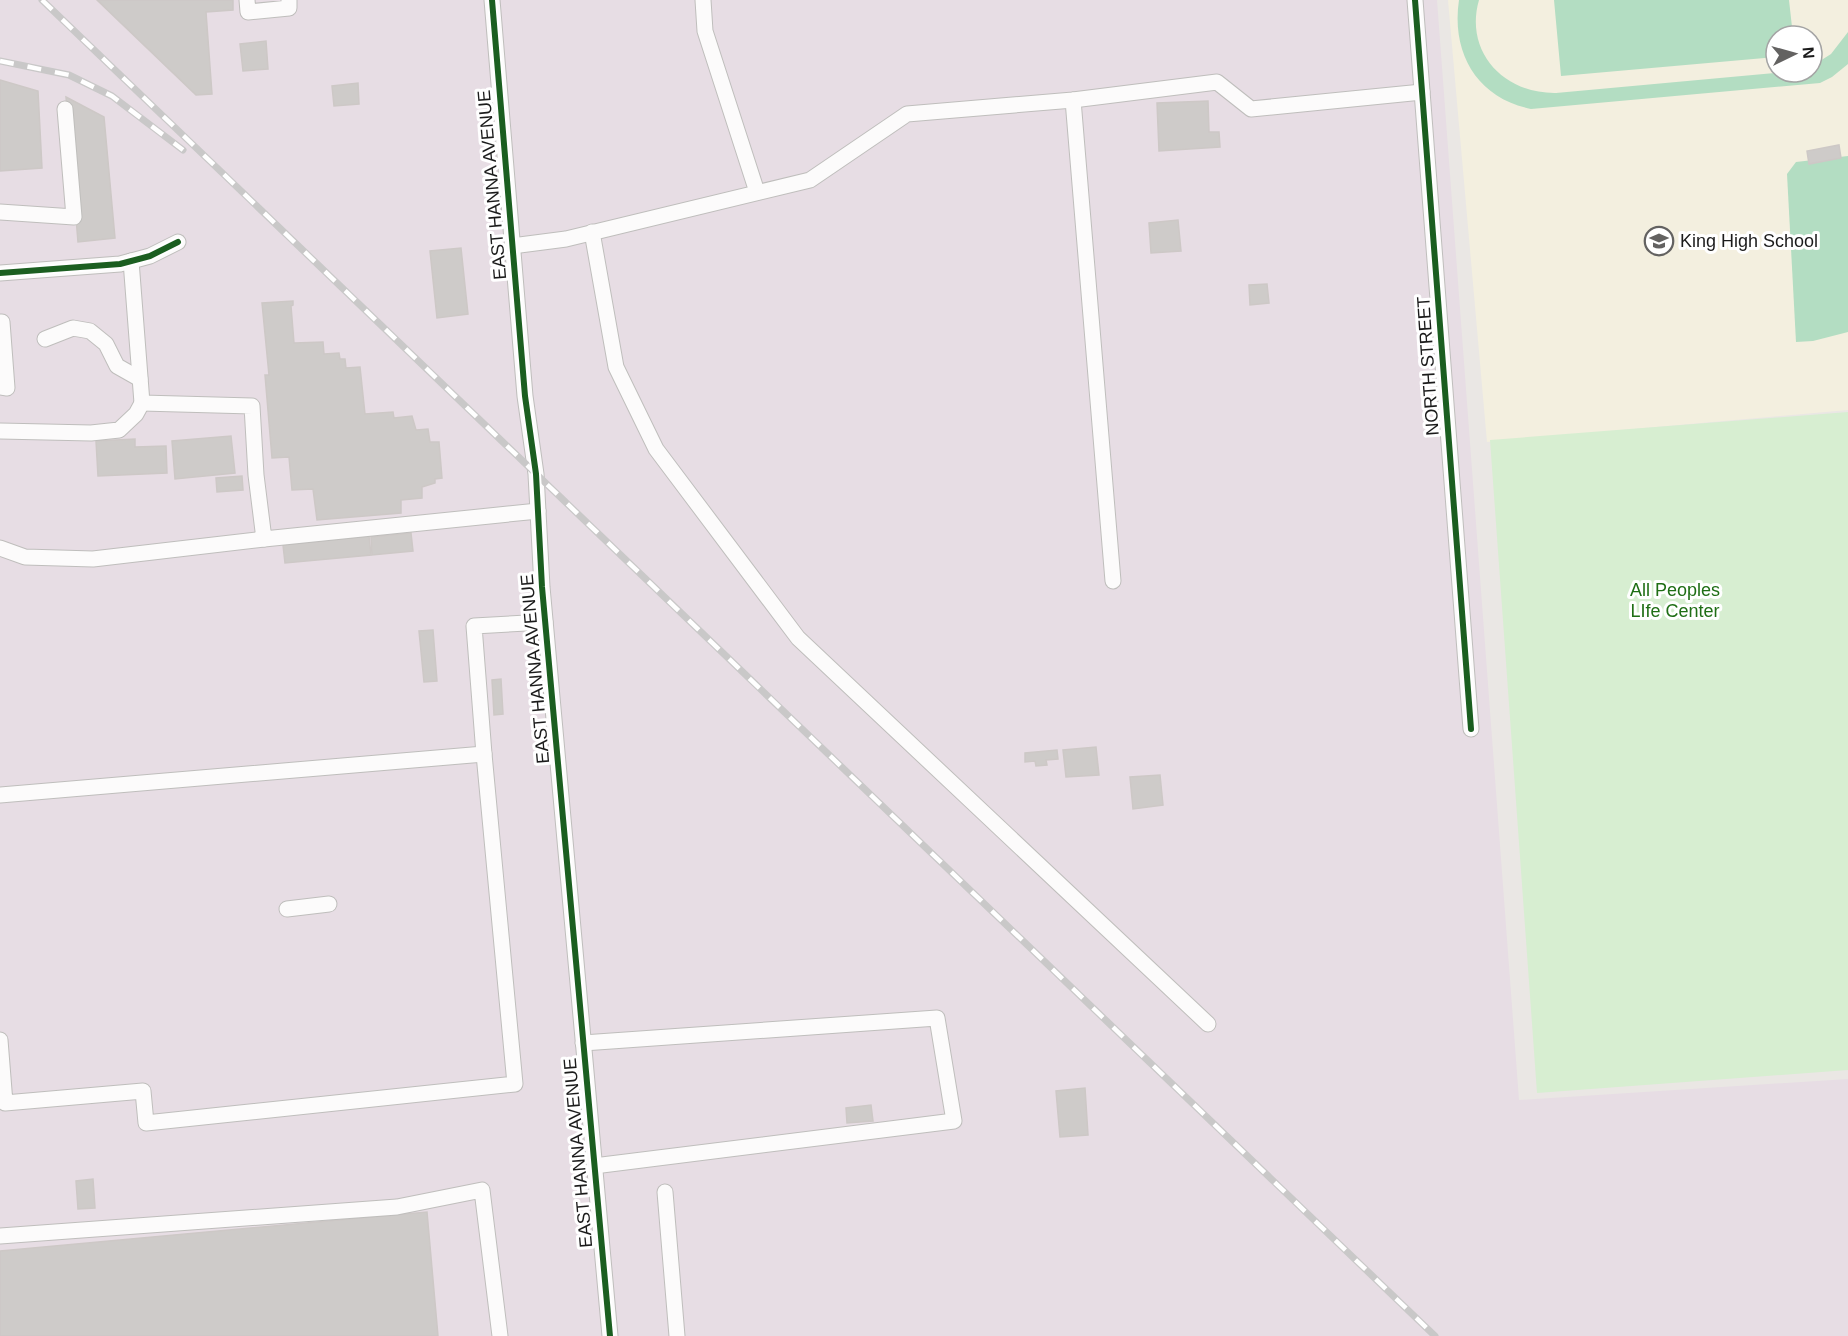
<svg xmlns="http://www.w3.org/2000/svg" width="1848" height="1336" font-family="Helvetica,sans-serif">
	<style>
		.industrial { fill: #e7dde4 }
		.education { fill: #f3efdf; fill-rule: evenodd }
		.park { fill: #d7eed1 }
		.pitch { fill: #b3ddc2 }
		.building { fill: #cecbc9; stroke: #cdc8c6; stroke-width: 1.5 }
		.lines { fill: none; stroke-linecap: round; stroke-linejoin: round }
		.minor-casing { stroke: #bfbebc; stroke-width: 17 }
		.minor { stroke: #fcfbfb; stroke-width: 15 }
		.rail-casing { stroke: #c9c8c8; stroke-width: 7 }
		.rail { stroke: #fff; stroke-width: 4.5; stroke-dasharray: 14; stroke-linecap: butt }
		.cycleway-casing { stroke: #fff; stroke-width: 10 }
		.cycleway { stroke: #1b5e20; stroke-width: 6 }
		.labels { text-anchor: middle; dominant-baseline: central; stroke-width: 6; stroke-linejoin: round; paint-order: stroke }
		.street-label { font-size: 18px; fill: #1b1b1b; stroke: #fff }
		.poi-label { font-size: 18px; fill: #1b1b1b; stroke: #fff; text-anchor: start }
		.park-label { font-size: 18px; fill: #1f6e15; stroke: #fff }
	</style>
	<rect width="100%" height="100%" fill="#eae7e4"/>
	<polygon class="industrial" points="0,0 1437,0 1519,1100 1848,1079 1848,1336 0,1336"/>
	<path class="education" d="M1448 0H1848V410L1487 442ZM1776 36H1812V72H1776Z"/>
	<polygon class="park" points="1848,412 1848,1070 1537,1093 1490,440"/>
	<g class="pitch">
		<path d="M1459 0H1479C1464 52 1504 94 1556 93L1785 72H1812V66L1831 54 1848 32V64L1832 77 1820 83 1531 109C1477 98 1451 53 1459 0Z"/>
		<polygon points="1554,0 1789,0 1793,36 1776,36 1776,57 1561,76"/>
		<polygon points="1848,156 1848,332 1813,341 1796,342 1787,174 1796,162"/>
	</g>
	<g class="building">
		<polygon points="97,0 233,0 233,10 206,12 212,94 196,95"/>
		<polygon points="266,41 268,69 243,71 240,44"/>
		<polygon points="0,80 38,91 42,168 0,171"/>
		<polygon points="358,83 359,104 334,106 332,86"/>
		<polygon points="66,97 104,117 115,238 78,242"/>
		<polygon points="1208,101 1209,132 1219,132 1220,147 1159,151 1157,103"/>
		<polygon points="1839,145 1841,158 1809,164 1807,151"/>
		<polygon points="1178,220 1181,251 1151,253 1149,223"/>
		<polygon points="461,248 468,314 437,318 430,251"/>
		<polygon points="1267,284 1269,303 1250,305 1249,285"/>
		<polygon points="293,301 293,305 291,306 294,343 323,342 324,354 339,353 340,359 345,359 346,368 360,367 365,414 393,412 394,418 412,416 416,430 428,429 430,442 439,442 442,478 435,479 435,483 422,487 422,498 401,500 401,513 317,520 313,489 292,490 289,457 272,458 265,375 269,375 262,303"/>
		<polygon points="231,436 235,473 175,479 172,441"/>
		<polygon points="135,439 135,447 166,446 167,473 98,476 96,441"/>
		<polygon points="242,476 243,490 217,492 216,478"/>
		<polygon points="411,533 413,551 372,555 371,537"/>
		<polygon points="369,536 371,555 285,563 283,545"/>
		<polygon points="433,630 437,681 424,682 419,631"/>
		<polygon points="501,679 503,714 494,715 492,680"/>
		<polygon points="1096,747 1099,775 1066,777 1063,750"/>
		<polygon points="1057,750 1058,759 1046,760 1047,765 1036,766 1035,761 1025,762 1025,753"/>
		<polygon points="1160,775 1163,805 1133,809 1130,777"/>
		<polygon points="1085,1088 1088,1135 1060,1137 1056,1091"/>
		<polygon points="871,1105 873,1121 847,1123 846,1108"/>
		<polygon points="93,1179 95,1208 78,1209 76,1181"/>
		<polygon points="427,1212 438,1336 0,1336 0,1251"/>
	</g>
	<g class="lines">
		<g class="minor-casing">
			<g id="minor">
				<polyline points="247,0 248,12 289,8 289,0"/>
				<polyline points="492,0 525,396 536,474 542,587 610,1336"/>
				<polyline points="703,0 705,31 757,192"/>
				<polyline points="1415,0 1471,729"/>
				<polyline points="1073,100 1113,581"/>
				<polyline points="0,212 74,217 65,109"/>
				<polyline points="592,232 616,367 656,449 798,638 1208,1024"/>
				<polyline points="512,246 566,239 810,180 907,114 1073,100 1217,82 1251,109 1422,92"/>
				<polyline points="131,261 142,403 252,406 256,475 264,539 538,511"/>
				<polyline points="0,273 120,264 150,256 178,242"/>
				<polyline points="0,322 2,322 7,388 0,387"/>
				<polyline points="45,339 73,328 90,331 106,344 117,366 140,379"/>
				<polyline points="0,431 91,433 119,430 136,414 142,403"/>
				<polyline points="0,548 25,557 93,559 264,539"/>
				<polyline points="0,795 484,754"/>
				<polyline points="287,909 329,904"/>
				<polyline points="0,1040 5,1103 143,1091 146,1123 515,1084 484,754 474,626 545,622"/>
				<polyline points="583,1043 937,1018 954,1121 594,1166"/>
				<polyline points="665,1192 677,1336"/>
				<polyline points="0,1236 397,1207 482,1190 500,1336"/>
			</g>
		</g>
		<use href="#minor" class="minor"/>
		<g class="rail-casing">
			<g id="rail">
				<polyline points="42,0 1435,1336"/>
				<polyline points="0,61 69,75 112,96 183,150"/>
			</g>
		</g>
		<use href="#rail" class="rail"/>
		<g class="cycleway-casing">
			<g id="cycleway">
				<polyline points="492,0 525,396 536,474 542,587 610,1336"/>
				<polyline points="1415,0 1471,729"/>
				<polyline points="0,273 120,264 150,256 178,242"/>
			</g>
		</g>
		<use href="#cycleway" class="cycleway"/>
	</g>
	<defs>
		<g id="school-ring" transform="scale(1.5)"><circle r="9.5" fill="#fff" stroke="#636261" stroke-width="1.5"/><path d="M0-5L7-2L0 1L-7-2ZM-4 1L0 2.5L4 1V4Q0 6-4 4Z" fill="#636261"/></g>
	</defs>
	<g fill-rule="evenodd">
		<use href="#school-ring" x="1659" y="241"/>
	</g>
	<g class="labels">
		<g class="street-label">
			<text transform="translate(492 185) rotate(-95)">EAST HANNA AVENUE</text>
			<text transform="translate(1428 366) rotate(-94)">NORTH STREET</text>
			<text transform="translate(535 669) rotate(-95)">EAST HANNA AVENUE</text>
			<text transform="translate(578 1153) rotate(-95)">EAST HANNA AVENUE</text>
		</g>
		<g class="poi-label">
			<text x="1680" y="241">King High School</text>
		</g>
		<g class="park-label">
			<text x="1675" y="590">All Peoples<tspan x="1675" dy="21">LIfe Center</tspan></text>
		</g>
	</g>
	<g transform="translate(1794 54) rotate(85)"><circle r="28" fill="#ffffff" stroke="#a4a4a4" stroke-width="1.5"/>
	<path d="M0-4.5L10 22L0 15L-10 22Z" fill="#636261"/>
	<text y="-9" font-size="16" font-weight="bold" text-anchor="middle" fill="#1b1b1b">N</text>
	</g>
</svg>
